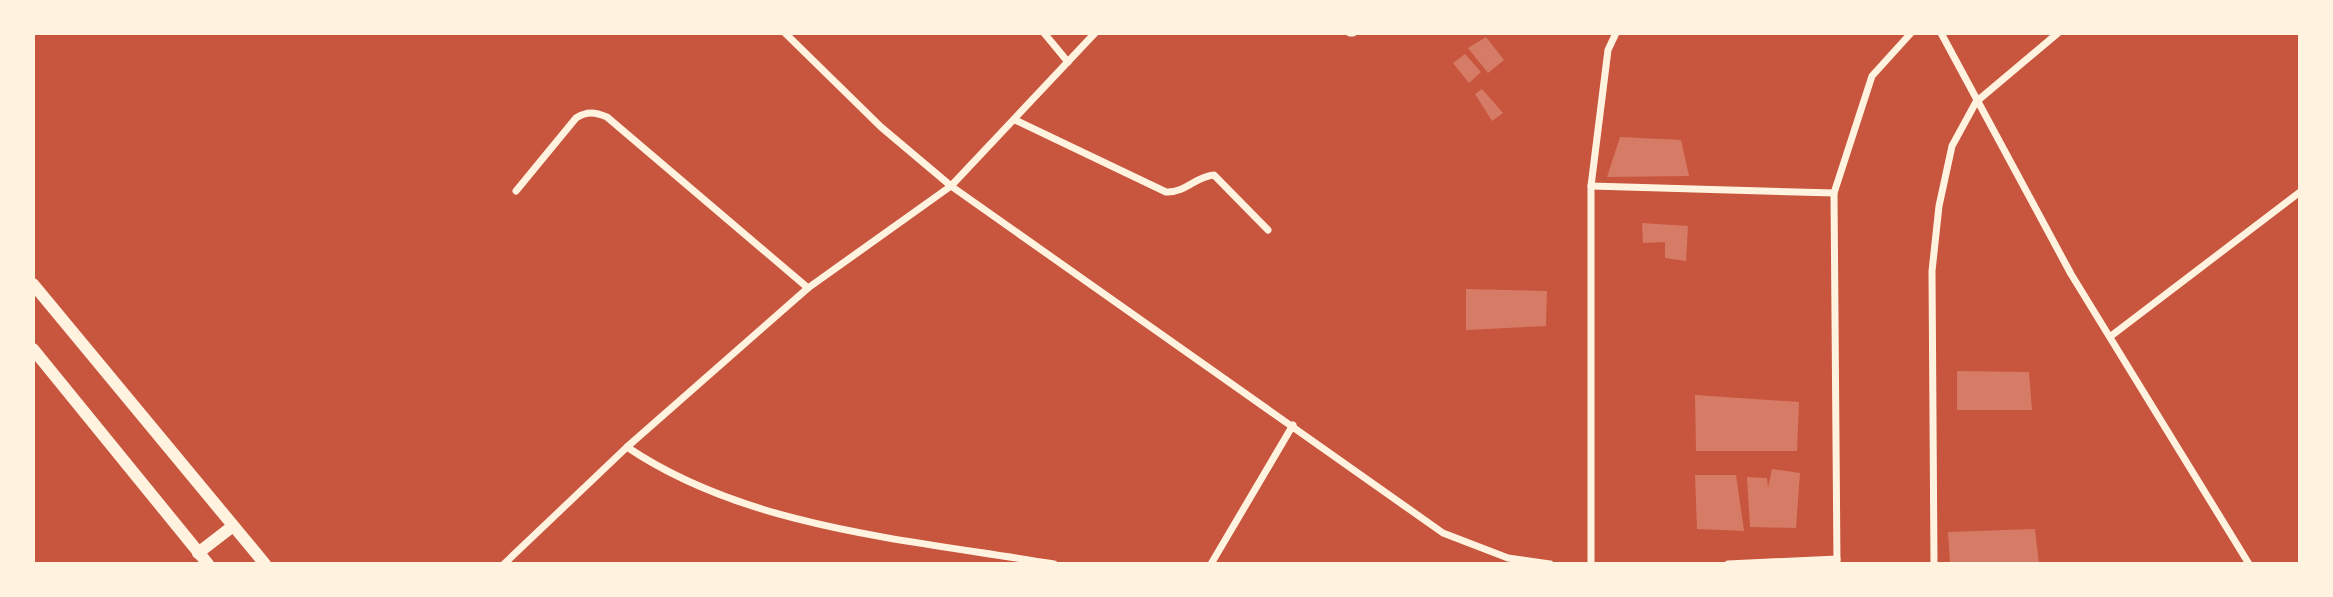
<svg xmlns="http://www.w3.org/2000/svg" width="2333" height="597" font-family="Jost,sans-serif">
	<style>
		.building { fill: #d67c66 }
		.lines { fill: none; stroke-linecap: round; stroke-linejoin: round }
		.minor { stroke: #fff3e0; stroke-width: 7 }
		.tertiary { stroke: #fff3e0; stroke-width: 12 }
	</style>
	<rect width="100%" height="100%" fill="#c8553d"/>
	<g class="building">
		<polygon points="1486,37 1504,60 1488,73 1468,48"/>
		<polygon points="1465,54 1481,72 1469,83 1453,63"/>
		<polygon points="1482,89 1503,113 1492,121 1475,94"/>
		<polygon points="1620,137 1681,140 1689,176 1607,177"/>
		<polygon points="1642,223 1688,226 1686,261 1665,258 1665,242 1643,243"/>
		<polygon points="1466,289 1547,291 1546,326 1466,330"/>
		<polygon points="1957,371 2029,372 2032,410 1957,410"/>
		<polygon points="1695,395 1799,402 1797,451 1696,451"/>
		<polygon points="1772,469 1800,473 1796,528 1750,527 1747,477 1767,478 1768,488"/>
		<polygon points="1695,475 1736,475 1744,531 1697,529"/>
		<polygon points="2035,529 2039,564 1950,564 1948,532"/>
	</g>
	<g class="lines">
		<g class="minor">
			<polyline points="785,33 881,127 951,186 1443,533 1508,558 1550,564"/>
			<polyline points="1044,33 1068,62"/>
			<polyline points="1350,33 1353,33"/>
			<polyline points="1941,33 2071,274 2249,564"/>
			<path d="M1015 120 1166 192C1186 193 1196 176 1214 175L1268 230"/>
			<polyline points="1591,186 1834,193"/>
			<path d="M516 191 576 118C587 111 595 112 607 117L808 288"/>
			<polyline points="2111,336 2300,192"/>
			<path d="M627 447C748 529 912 540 1054 564"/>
			<polyline points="504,564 627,447 808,288 951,186 1095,33"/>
			<polyline points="1211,564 1293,425"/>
			<polyline points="1591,564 1591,186 1608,50 1616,33"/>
			<polyline points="1728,564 1837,559"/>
			<polyline points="1837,564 1834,193 1872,76 1911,33"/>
			<polyline points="1934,564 1932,271 1939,206 1952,146 1976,102 2058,33"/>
		</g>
		<g class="tertiary">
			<polyline points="33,284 265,564"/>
			<polyline points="33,349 208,564"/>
			<polyline points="198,553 233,526"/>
		</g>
	</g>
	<rect width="2333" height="597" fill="none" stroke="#fff3e0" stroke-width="70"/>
</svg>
